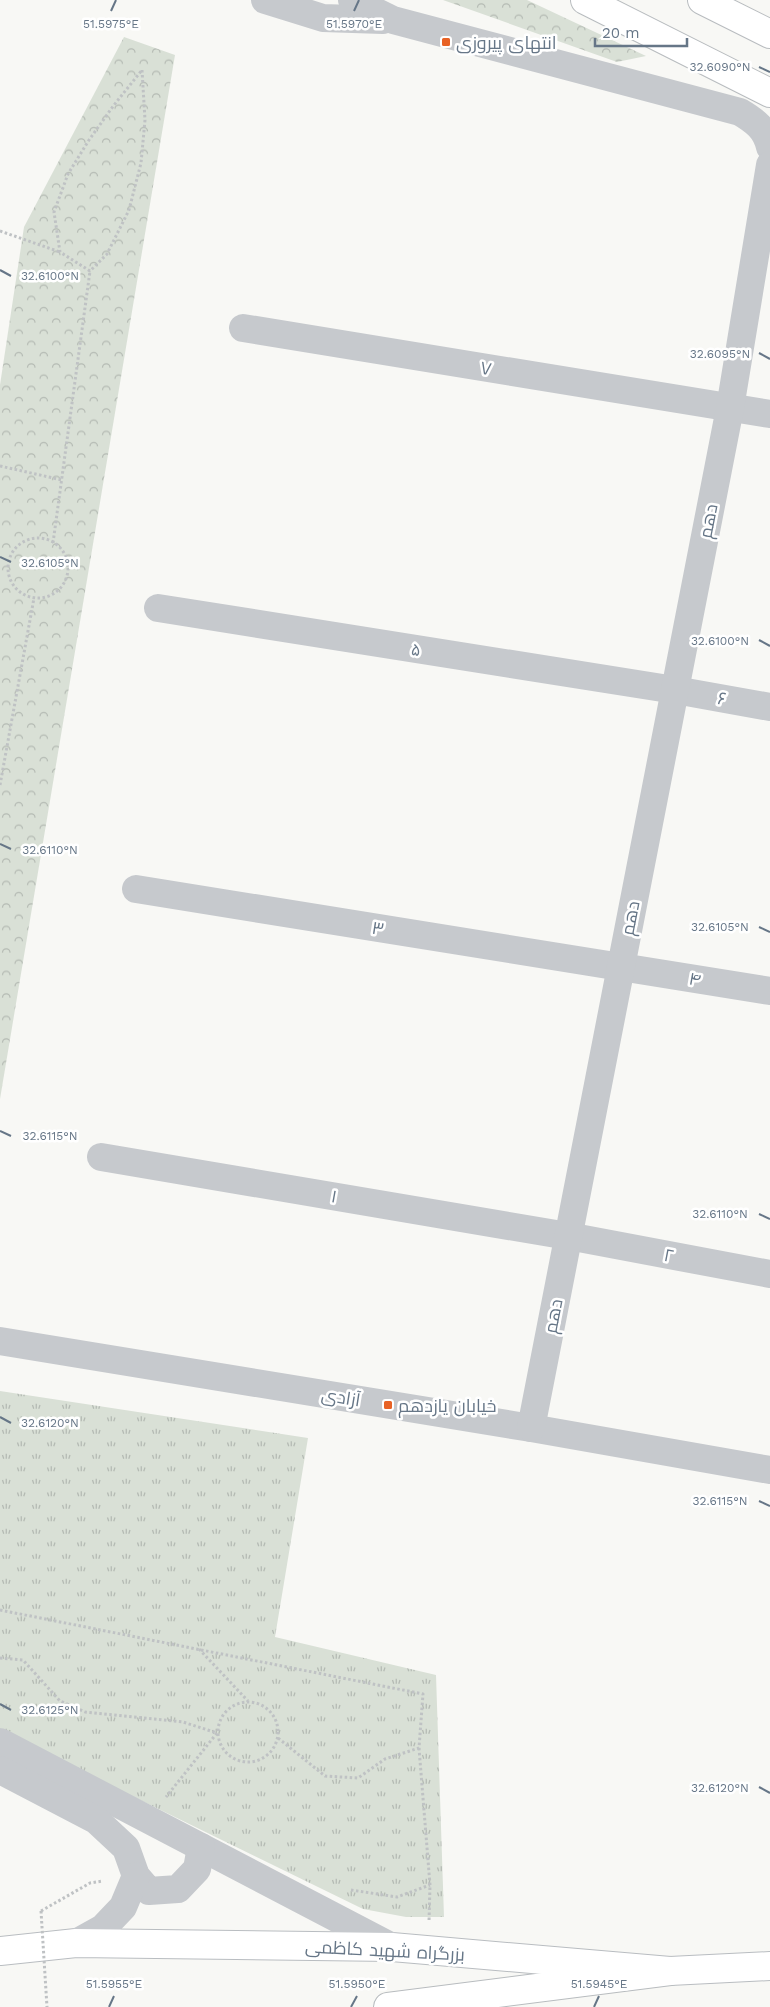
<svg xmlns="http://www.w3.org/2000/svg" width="770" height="2007" font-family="'Work Sans',Cairo,sans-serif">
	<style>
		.grass { fill: url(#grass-tufts) }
		.forest { fill: url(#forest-crowns) }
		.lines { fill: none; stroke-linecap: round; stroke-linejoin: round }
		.primary-casing { stroke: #b9bdc1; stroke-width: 30 }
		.trunk-casing { stroke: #b8bcbf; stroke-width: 30 }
		.path { stroke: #bfc2c4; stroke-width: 3; stroke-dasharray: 2.5 2.5; stroke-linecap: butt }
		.minor { stroke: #c6c9cd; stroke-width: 28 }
		.tertiary { stroke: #c6c9cd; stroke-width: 28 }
		.primary { stroke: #fff; stroke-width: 28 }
		.trunk { stroke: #fff; stroke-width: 28 }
		.path-bridge { stroke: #bfc2c4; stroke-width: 3; stroke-dasharray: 2.5 2.5; stroke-linecap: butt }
		.ticks { fill: none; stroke: #667687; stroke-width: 2 }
		.poi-dot { fill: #e86225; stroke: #fff; stroke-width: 2 }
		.labels { text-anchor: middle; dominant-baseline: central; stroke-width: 5; stroke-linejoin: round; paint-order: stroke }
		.poi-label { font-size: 18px; fill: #667687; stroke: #fff; text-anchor: start }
		.street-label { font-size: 18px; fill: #667687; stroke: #fff }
		.ticks-label { font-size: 12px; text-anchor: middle; fill: #667687; stroke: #fff; stroke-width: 5; stroke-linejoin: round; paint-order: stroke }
	</style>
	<defs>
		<pattern id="grass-tufts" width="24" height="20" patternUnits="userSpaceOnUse" patternTransform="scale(1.25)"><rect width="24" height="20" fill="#d9e0d6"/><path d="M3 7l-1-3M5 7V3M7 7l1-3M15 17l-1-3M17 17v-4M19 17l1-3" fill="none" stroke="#b4bab3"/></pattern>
		<pattern id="forest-crowns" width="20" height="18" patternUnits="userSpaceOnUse" patternTransform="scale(1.25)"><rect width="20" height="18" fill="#d9e0d6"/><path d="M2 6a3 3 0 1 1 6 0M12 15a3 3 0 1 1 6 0" fill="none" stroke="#b4bab3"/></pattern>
	</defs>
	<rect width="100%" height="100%" fill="#f8f8f5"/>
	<polygon class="grass" points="0,1391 308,1438 275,1637 436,1675 444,1917 406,1917 363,1909 79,1770 0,1728"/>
	<g class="forest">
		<polygon points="443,0 527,0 646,56 617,62"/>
		<polygon points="124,37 175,55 0,1099 0,385 24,227"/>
	</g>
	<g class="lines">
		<g class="primary-casing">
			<polyline id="primary" points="0,1951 76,1943 392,1947 670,1971 770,1966"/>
		</g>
		<g class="trunk-casing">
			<g id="trunk">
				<polyline points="585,0 770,93"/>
				<polyline points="702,0 770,34"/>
				<polyline points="388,2007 670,1971"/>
			</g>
		</g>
		<g class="path">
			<polygon points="142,70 145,120 141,163 129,210 107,254 90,271 60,252 54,212 68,174 89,140 114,105"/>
			<polyline points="0,231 60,252"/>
			<polyline points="0,466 62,480"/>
			<circle cx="38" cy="568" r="30"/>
			<polyline points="53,543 90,271"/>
			<polyline points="0,785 34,598"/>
			<polyline points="0,1610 423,1694 419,1748 385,1759 358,1778 325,1776 278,1738"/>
			<polyline points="199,1649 248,1701"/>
			<polyline points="0,1658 23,1660 60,1701 85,1712 183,1722 217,1733 166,1797"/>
			<circle cx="248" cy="1732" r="30"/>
			<polyline points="419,1748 430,1885 429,1922"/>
			<polyline points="351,1890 397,1897 430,1885"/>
			<polyline points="41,1911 90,1883 103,1881"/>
		</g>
		<g class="minor">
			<polyline points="243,328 770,414"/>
			<polyline points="158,608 675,690 770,707"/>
			<polyline points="136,889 770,991"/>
			<polyline points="101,1157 568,1236 770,1274"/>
		</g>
		<g class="tertiary">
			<polyline points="265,0 323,18 383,20"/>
			<path d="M352 0 393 20 740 112C755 121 766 129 770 147"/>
			<polyline points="0,1341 531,1428 770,1470"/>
			<polyline points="531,1428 730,408 770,165"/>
			<polyline points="0,1742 392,1947"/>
			<polyline points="0,1770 96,1820 126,1848 136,1876 149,1891 178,1889 197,1869 201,1847"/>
			<polyline points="76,1943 103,1928 123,1907 136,1876"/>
		</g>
		<use href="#primary" class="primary"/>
		<use href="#trunk" class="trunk"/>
		<polyline class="path-bridge" points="41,1911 47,2007"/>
	</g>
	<path class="ticks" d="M111 11 116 0M354 11 359 0M759 67 770 72M0 270 11 276M759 353 770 359M0 557 11 562M759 640 770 646M0 844 11 849M759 927 770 932M0 1131 11 1136M759 1214 770 1219M0 1417 11 1423M759 1501 770 1506M0 1704 11 1710M759 1787 770 1793M109 2007 114 1996M351 2007 357 1996M594 2007 599 1996"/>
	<g class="poi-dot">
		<rect x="441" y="37" width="10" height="10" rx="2.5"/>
		<rect x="383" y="1400" width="10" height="10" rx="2.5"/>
	</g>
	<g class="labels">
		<g class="poi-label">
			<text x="456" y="42">انتهای پیروزی</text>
			<text x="398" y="1405">خیابان یازدهم</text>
		</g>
		<g class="street-label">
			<text transform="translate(486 368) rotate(9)">۷</text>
			<text transform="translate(708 521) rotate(-79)">دهم</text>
			<text transform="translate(416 649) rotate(9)">۵</text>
			<text transform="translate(722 698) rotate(10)">۶</text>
			<text transform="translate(630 918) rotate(-79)">دهم</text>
			<text transform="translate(378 928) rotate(9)">۳</text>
			<text transform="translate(695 979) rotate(10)">۴</text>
			<text transform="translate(334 1196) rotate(10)">۱</text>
			<text transform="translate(669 1255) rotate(11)">۲</text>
			<text transform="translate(553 1316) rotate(-79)">دهم</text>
			<text transform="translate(341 1397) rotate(9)">آزادی</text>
			<text transform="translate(385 1950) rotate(3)">بزرگراه شهید کاظمی</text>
		</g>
	</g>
	<g class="ticks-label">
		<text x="111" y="28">51.5975°E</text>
		<text x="354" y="28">51.5970°E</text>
		<text x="720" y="71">32.6090°N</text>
		<text x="50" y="280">32.6100°N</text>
		<text x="720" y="358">32.6095°N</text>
		<text x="50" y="567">32.6105°N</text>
		<text x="720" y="645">32.6100°N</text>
		<text x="50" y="854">32.6110°N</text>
		<text x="720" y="931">32.6105°N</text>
		<text x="50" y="1140">32.6115°N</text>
		<text x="720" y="1218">32.6110°N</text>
		<text x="50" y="1427">32.6120°N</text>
		<text x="720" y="1505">32.6115°N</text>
		<text x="50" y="1714">32.6125°N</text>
		<text x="720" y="1792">32.6120°N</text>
		<text x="114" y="1988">51.5955°E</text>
		<text x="357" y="1988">51.5950°E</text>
		<text x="599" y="1988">51.5945°E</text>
	</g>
	<path d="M595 38v8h92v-8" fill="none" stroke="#667687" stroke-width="2.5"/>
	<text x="602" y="38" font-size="15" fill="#667687" stroke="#ffffff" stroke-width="4" paint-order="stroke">20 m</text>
</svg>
